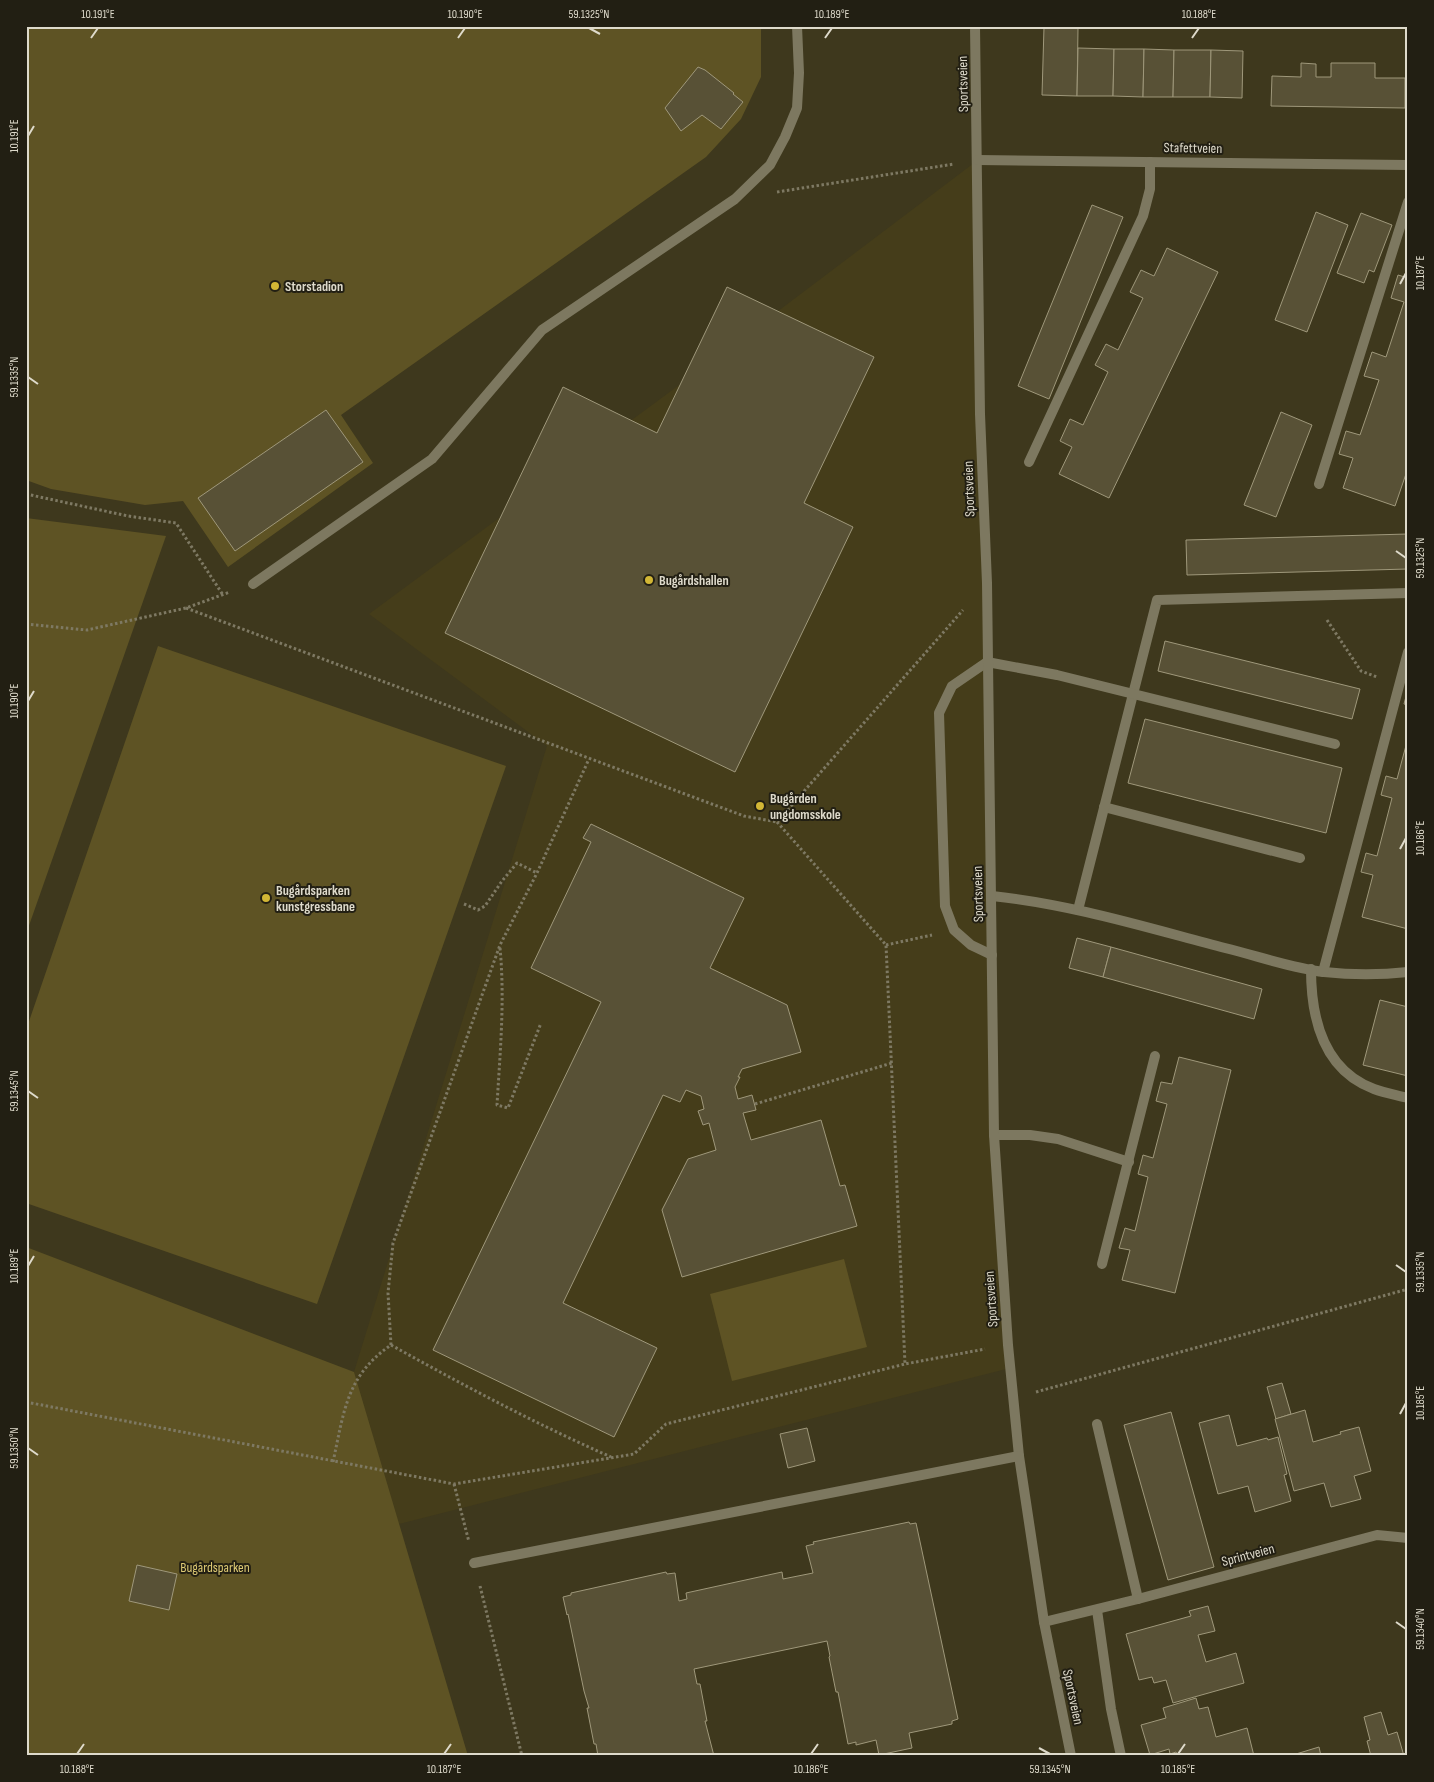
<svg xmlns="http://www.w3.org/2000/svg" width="1434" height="1782" font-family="'Sofia Sans Condensed',sans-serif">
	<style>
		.built { fill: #453d1a }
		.green { fill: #5e5324 }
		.building { fill: #585136; stroke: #9f987b }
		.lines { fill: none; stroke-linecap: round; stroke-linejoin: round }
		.path { stroke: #7e7963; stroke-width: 3; stroke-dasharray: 2.5 2.5; stroke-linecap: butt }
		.service { stroke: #7d7860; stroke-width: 10 }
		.minor { stroke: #7d7860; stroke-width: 10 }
		.ticks { fill: none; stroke: #dedacb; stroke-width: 2 }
		.poi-dot { fill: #d2b635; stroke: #221f13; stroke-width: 2 }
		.labels { text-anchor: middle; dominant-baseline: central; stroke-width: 4; stroke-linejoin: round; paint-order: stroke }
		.street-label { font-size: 14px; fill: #dedacb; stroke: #221f13 }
		.poi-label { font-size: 14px; font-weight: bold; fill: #dedacb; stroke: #221f13; text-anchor: start }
		.park-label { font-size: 14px; fill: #deca74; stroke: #221f13 }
		.neatline { fill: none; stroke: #dedacb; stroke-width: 2 }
		.ticks-label { font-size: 12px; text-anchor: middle; fill: #dedacb }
	</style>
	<rect width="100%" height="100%" fill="#3e381d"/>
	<polygon class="built" points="978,160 991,1022 1010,1368 399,1524 354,1372 547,746 369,614 732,346"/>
	<g class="green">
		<polygon points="26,26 761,26 761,77 741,119 706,157 341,415 373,463 228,567 183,501 145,505 51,489 26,480"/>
		<polygon points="26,518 166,536 26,934"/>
		<polygon points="158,646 506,766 317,1304 26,1203 26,1030"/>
		<polygon points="26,1247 354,1372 468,1756 26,1756"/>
		<polygon points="844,1259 867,1347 732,1381 710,1294"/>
	</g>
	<g class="building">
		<polygon points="1044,27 1078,28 1077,96 1042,95"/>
		<polygon points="1078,48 1114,49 1113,96 1077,96"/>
		<polygon points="1114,49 1144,49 1143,97 1113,96"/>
		<polygon points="1144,49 1174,50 1173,97 1143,97"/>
		<polygon points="1174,50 1211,50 1210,97 1173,97"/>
		<polygon points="1211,50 1243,51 1242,98 1210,97"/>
		<polygon points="1301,63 1316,64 1316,77 1331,77 1331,63 1375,63 1375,78 1405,78 1405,108 1271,106 1272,76 1301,77"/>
		<polygon points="698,67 705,70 734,93 733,94 743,102 721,129 702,115 681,131 665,108"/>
		<polygon points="1092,205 1123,217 1049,399 1018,386"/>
		<polygon points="1316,212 1348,225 1307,332 1275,320"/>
		<polygon points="1361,213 1392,225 1374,272 1369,270 1364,283 1337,273"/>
		<polygon points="1167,248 1218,272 1109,498 1059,474 1072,447 1060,441 1070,419 1083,425 1108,372 1095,365 1106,344 1118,350 1143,298 1130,292 1141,270 1154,276"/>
		<polygon points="1398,275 1408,278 1408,468 1395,506 1343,488 1353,458 1339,454 1346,431 1360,435 1379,380 1364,376 1372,352 1386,357 1404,302 1391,298"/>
		<polygon points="727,287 874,357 804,503 853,527 735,772 445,633 563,387 657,433"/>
		<polygon points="326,410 363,462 235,551 198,498"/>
		<polygon points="1281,412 1312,425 1276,517 1244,505"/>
		<polygon points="1408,534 1408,569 1187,575 1186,540"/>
		<polygon points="1165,641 1360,689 1352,719 1158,671"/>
		<polygon points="1408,689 1408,705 1404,704"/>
		<polygon points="1145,719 1342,768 1326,833 1128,783"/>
		<polygon points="1408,738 1408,929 1362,917 1373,875 1361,872 1366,853 1377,856 1392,798 1381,795 1386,776 1397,779"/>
		<polygon points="591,824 744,898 710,968 787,1005 801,1052 742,1069 738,1077 740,1077 735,1087 738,1099 752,1095 756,1110 743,1113 751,1140 821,1120 840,1186 845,1185 857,1226 682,1277 662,1210 688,1159 716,1150 709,1123 703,1125 698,1111 704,1109 701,1096 686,1090 680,1102 663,1095 563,1303 657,1348 614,1437 433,1350 601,1002 531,968 591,842 583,838"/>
		<polygon points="1077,938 1111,947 1103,977 1069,968"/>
		<polygon points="1111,947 1262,989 1254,1019 1103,977"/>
		<polygon points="1380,1000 1408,1007 1408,1076 1363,1065"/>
		<polygon points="1179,1057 1231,1070 1175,1293 1122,1280 1130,1250 1119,1248 1125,1228 1135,1231 1148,1177 1138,1174 1143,1155 1153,1158 1167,1104 1156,1101 1161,1082 1172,1084"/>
		<polygon points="1282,1383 1291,1414 1276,1419 1267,1387"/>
		<polygon points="1305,1410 1313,1442 1341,1434 1340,1432 1359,1427 1371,1471 1354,1476 1361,1499 1331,1507 1324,1483 1294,1491 1275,1419"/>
		<polygon points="1171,1412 1214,1567 1168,1580 1124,1425"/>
		<polygon points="1229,1415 1237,1446 1267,1438 1268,1440 1278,1437 1287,1474 1284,1475 1291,1501 1255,1512 1248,1486 1218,1494 1199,1423"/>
		<polygon points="807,1428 815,1461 788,1468 780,1434"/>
		<polygon points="909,1522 910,1524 916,1523 958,1719 952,1721 952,1724 909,1733 912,1748 879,1755 876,1740 856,1745 856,1742 848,1744 838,1692 836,1692 829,1657 830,1656 827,1641 694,1669 697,1684 700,1684 707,1721 705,1721 714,1756 598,1756 596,1744 594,1744 587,1708 589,1708 584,1691 568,1614 567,1615 563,1597 571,1595 571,1593 666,1572 667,1574 675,1573 679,1601 687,1599 686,1593 782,1572 783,1579 813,1573 806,1546 814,1544 813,1542"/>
		<polygon points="137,1565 177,1574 169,1610 129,1601"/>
		<polygon points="1208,1606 1215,1631 1198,1635 1206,1662 1236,1653 1244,1683 1173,1703 1166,1680 1154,1683 1152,1677 1139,1680 1126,1634 1191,1616 1189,1611"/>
		<polygon points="1196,1698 1199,1709 1208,1707 1216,1737 1247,1728 1254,1756 1178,1756 1176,1752 1170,1754 1169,1749 1150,1755 1141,1725 1166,1718 1163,1708"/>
		<polygon points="1381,1712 1388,1735 1397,1732 1404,1756 1371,1756 1367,1741 1370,1740 1364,1717"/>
		<polygon points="1319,1747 1321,1756 1297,1756 1296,1754"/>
	</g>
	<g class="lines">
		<g class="path">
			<polyline points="777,192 954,164"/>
			<polyline points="26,494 128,516 176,523 223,595"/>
			<polyline points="186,608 744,816 777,822 963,610"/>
			<polyline points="1327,620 1361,671 1377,677"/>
			<polyline points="26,624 87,630 186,608 230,592"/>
			<polyline points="777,822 886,945 905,1364 985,1349"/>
			<polyline points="464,904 478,910 485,906 502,881 517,863 537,873"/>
			<polyline points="886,945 932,935"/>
			<path d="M500 948C505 1000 500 1053 497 1105L508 1108 541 1023"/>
			<polyline points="755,1104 892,1063"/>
			<polyline points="391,1345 388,1293 393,1243 500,945 537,873 589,759"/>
			<path d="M391 1345C463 1385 536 1424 611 1457"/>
			<polyline points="1036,1392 1408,1289"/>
			<polyline points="26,1402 454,1484 634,1454 666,1424 905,1364"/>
			<path d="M333 1462C344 1412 346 1376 391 1345"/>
			<polyline points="454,1484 469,1542"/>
			<polyline points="480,1586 522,1756"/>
		</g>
		<g class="service">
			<polyline points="1029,462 1143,216 1150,189 1150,162"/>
			<polyline points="1319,484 1408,202"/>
			<polyline points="1104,807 1300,858"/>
			<path d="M992 896C1071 904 1148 928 1225 948 1258 956 1291 968 1324 972 1352 975 1380 975 1408 972"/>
			<polyline points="1078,910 1157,600 1408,593"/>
			<polyline points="992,955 971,945 954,930 945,906 939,713 952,686 987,662 1057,675 1335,744"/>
			<path d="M1311 969C1311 1018 1323 1070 1374 1089 1385 1093 1397 1095 1408 1098"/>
			<polyline points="1323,972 1408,652"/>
			<polyline points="994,1135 1030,1135 1058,1139 1129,1162"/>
			<polyline points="1102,1264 1155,1056"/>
			<polyline points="1044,1622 1138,1599 1097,1424"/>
		</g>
		<g class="minor">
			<polyline points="975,26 980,414 987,583 994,1135 1008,1345 1019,1456 1044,1622 1071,1756"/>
			<polyline points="978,160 1408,165"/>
			<polyline points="253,584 432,459 542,330 735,199 770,165 785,137 797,108 799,73 797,26"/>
			<polyline points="474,1563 1019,1456"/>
			<polyline points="1138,1599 1377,1535 1408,1538"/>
			<polyline points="1097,1610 1111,1709 1121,1756"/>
		</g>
	</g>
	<path class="ticks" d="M589 28 600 34M91 38 98 28M458 38 465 28M825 38 832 28M1192 38 1199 28M28 136 34 126M1400 284 1406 273M28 377 38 384M1396 551 1406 558M28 701 34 691M1400 849 1406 838M28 1091 38 1098M1396 1265 1406 1272M28 1266 34 1256M1400 1414 1406 1403M28 1448 38 1455M1396 1622 1406 1629M1039 1748 1050 1754M77 1754 84 1744M444 1754 451 1744M811 1754 818 1744M1178 1754 1185 1744"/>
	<g class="poi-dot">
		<circle cx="275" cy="286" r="5"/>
		<circle cx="649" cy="580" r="5"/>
		<circle cx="760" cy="806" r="5"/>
		<circle cx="266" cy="898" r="5"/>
	</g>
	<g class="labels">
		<g class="street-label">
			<text transform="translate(963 84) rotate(-91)">Sportsveien</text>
			<text transform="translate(1193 148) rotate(1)">Stafettveien</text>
			<text transform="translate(969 489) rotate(-92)">Sportsveien</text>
			<text transform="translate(978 894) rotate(-91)">Sportsveien</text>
			<text transform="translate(991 1299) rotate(-94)">Sportsveien</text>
			<text transform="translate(1248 1555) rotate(-15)">Sprintveien</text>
			<text transform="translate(1073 1697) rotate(78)">Sportsveien</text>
		</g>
		<g class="poi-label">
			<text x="285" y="286">Storstadion</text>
			<text x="659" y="580">Bugårdshallen</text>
			<text x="770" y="798">Bugården<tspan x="770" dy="16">ungdomsskole</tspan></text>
			<text x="276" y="890">Bugårdsparken<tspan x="276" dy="16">kunstgressbane</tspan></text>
		</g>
		<g class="park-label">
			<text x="215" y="1567">Bugårdsparken</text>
		</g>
	</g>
	<rect width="1434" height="1782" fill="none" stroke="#221f13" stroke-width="55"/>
	<rect x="28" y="28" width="1378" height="1726" class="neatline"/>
	<g class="ticks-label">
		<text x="98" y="18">10.191°E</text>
		<text x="465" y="18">10.190°E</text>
		<text x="589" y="18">59.1325°N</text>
		<text x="832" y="18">10.189°E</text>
		<text x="1199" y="18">10.188°E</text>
		<text transform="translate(14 136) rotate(-90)" y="4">10.191°E</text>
		<text transform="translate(1420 273) rotate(-90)" y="4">10.187°E</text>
		<text transform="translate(14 377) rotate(-90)" y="4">59.1335°N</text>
		<text transform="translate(1420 558) rotate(-90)" y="4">59.1325°N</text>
		<text transform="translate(14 701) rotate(-90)" y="4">10.190°E</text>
		<text transform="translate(1420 838) rotate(-90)" y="4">10.186°E</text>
		<text transform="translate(14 1091) rotate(-90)" y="4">59.1345°N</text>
		<text transform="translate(14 1266) rotate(-90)" y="4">10.189°E</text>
		<text transform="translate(1420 1272) rotate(-90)" y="4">59.1335°N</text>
		<text transform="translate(1420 1403) rotate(-90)" y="4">10.185°E</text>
		<text transform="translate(14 1448) rotate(-90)" y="4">59.1350°N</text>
		<text transform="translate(1420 1629) rotate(-90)" y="4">59.1340°N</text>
		<text x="77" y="1773">10.188°E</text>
		<text x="444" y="1773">10.187°E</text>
		<text x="811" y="1773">10.186°E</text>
		<text x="1050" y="1773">59.1345°N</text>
		<text x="1178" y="1773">10.185°E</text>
	</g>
</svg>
